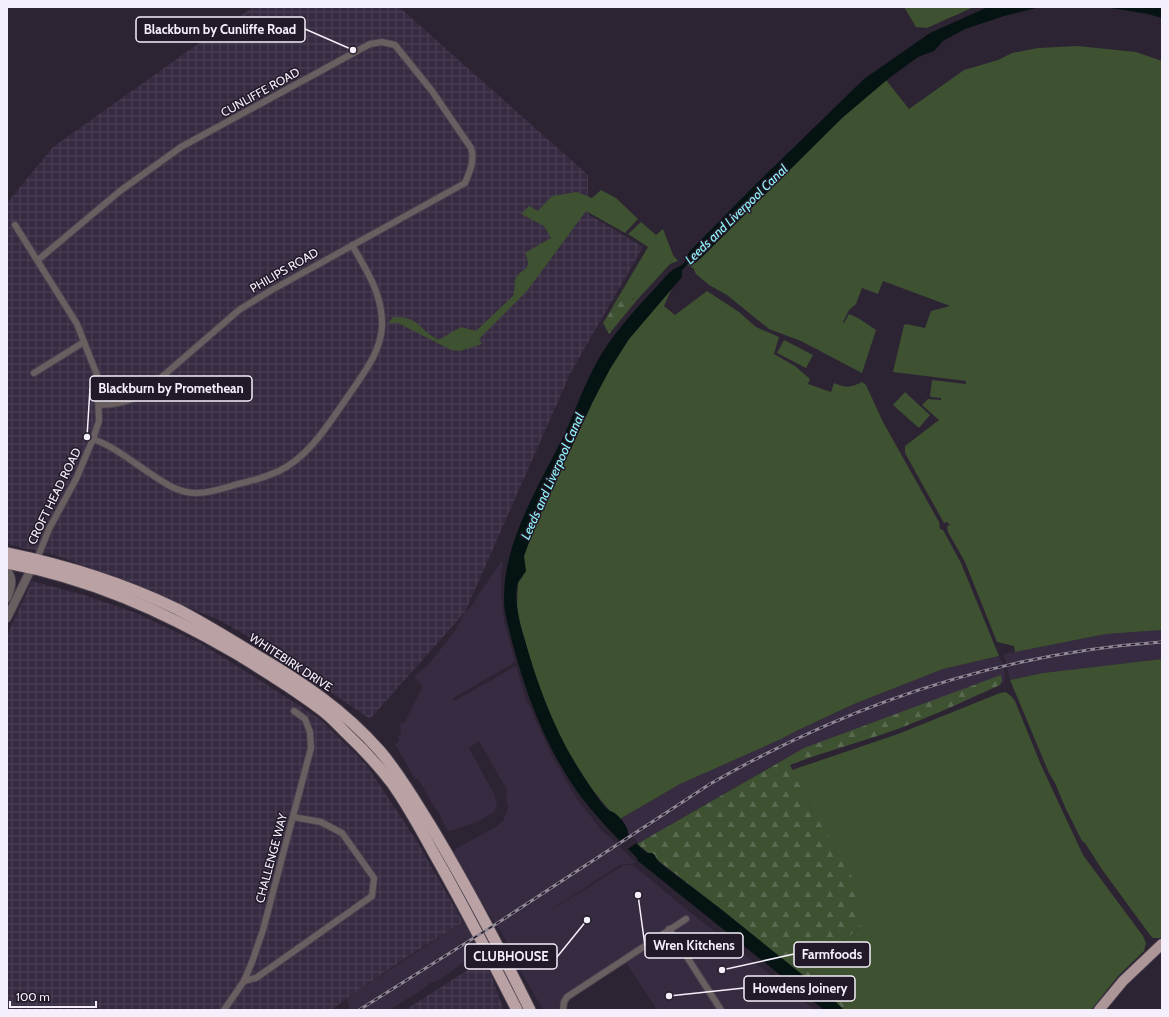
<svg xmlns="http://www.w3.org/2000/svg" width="1169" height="1017" font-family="Cabin,sans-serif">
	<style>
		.built { fill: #372b41 }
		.industrial { fill: url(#industrial-grid) }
		.green { fill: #3e5131 }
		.forest { fill: url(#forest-firs) }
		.water { fill: #061313 }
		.pier { fill: #2c2333 }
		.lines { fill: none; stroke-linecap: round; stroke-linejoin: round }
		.minor-casing { stroke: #48404f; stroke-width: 8 }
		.tertiary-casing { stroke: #48404f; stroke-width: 10 }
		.primary-casing { stroke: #48404f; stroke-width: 12 }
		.trunk-casing { stroke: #48404f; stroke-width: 13 }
		.minor { stroke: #6a5f60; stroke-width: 6 }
		.tertiary { stroke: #6a5f60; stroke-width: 8 }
		.primary { stroke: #ad9698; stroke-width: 10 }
		.trunk { stroke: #baa1a3; stroke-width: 11 }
		.rail-casing { stroke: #8f8895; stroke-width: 3 }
		.rail { stroke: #221929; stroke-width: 1.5; stroke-dasharray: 4.5; stroke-linecap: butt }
		.labels { text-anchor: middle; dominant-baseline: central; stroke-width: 3; stroke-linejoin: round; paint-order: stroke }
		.street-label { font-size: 12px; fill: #f4effa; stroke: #221929 }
		.water-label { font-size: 13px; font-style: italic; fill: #90f6fa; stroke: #221929 }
		.leader { fill: none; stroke: #f4effa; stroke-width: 1.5 }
		.callout-dot { fill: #f4effa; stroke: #221929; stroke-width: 1.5 }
		.callout { fill: #221929; stroke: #f4effa; stroke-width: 1.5 }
		.callout-label { font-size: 13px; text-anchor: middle; font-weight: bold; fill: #f4effa }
	</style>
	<defs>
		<pattern id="industrial-grid" width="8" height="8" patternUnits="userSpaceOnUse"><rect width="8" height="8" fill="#372b41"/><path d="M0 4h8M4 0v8" fill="none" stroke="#4b4054"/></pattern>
		<pattern id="forest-firs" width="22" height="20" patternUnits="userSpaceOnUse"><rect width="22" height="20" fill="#3e5131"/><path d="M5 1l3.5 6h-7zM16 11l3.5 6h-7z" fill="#5a6a50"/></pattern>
	</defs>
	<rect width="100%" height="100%" fill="#2c2333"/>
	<g class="built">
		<polygon points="501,562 503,563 501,574 501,594 504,621 515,662 453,698 454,701 516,666 526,699 542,734 553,758 577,799 602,831 617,843 635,862 632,864 627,864 620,865 540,917 624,865 633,865 691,913 815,1010 657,1010 622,956 564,996 558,1007 558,1010 543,1010 523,975 506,940 486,909 455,859 454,855 455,849 496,827 503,821 508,808 506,797 507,790 479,741 469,748 495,796 497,806 494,812 477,822 450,831 446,829 440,815 433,805 418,779 415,779 395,744 399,741 398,737 401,733 400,723 406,722 408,715 423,686 414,677 429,664 455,631 465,612 472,606 477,597"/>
		<polygon points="1162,630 1162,659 1043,673 1010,680 1004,654 1106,634"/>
		<polygon points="998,656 1003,663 1005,676 1004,683 955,706 784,759 637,844 628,834 628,829 620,819 680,784 779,740 796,731 854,704 943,669"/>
		<polygon points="463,922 469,929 471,936 481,952 461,964 441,979 430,983 423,989 389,1010 347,1010 349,1009 349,1005 346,999 354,993"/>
	</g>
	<g class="industrial">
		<polygon points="254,7 399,7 588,175 588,214 643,247 571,372 465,612 370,719 251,638 219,620 116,578 58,556 7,544 7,203 53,147 219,29"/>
		<polygon points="32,581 84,595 136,613 200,643 258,679 320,719 366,764 418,843 463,922 407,957 354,993 331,1010 7,1010 7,635"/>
		<polygon points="485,959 504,1010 405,1010"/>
	</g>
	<g class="green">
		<polygon points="904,7 974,7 927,28 916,27"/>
		<polygon points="1078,46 1136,52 1162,61 1162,630 1106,634 1015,652 1014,646 997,642 965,562 948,532 947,526 950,525 947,522 944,523 905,453 905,446 939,420 922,405 928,399 941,400 941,398 931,397 930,396 932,380 966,384 966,381 893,372 904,325 906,324 925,328 931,311 950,306 883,281 878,294 862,288 856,304 849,310 843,322 844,323 849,314 858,318 876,330 862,373 801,341 769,329 727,295 709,285 696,274 693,268 687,265 689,263 695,263 702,257 842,118 886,80 909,109 964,70 998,60 1012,53 1038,48"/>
		<path d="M601 190 616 198 638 219 625 233 586 211 527 291 479 339 482 344 460 351 451 350 398 323H388L393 317C419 316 417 328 437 339H440L461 327 476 331 513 296C515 290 514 284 515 280 520 267 534 272 525 253L551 238 544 226 521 214 529 206 538 211 552 196 577 192 592 198Z"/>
		<polygon points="641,222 656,235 663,229 673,255 678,261 670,264 637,300 634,298 627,304 621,298 603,323 648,247 628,234"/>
		<path d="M672 288 664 306 675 315 707 291 739 312 756 327 779 337 774 354 795 366 810 379 808 384 831 392 834 383C846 388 850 388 862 382L866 385 883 422 939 522 940 529 943 530 961 563 999 656 943 669 854 704 796 731 779 740 680 784 620 819 615 813 610 811 591 788 564 745 545 703 534 673 519 621 517 606 518 583 523 576 524 556 536 523 599 389 619 352 629 339Z"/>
		<polygon points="784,340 813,355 806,368 777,353"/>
		<polygon points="905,392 930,415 919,428 893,405"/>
		<polygon points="1162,659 1162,936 1160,938 1153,938 1150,935 1101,868 1085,843 1082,841 1065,807 1055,783 1049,773 1010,680 1043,673"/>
		<polygon points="1006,692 1012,697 1015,701 1041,765 1083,855 1143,936 1146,943 1144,951 1118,976 1091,1010 844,1010 842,1008 846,1005 818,975 804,970 861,927 811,808 792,770 898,734 1000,693"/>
	</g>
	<g class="forest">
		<polygon points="621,298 627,303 635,298 637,300 609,334 603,323"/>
		<path d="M1001 675 1002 680 1000 685C964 701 928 718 892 731 858 743 823 752 790 765L811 808 858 887 861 927 804 970 818 975 832 986 846 1005 842 1008 722 910 637 844 804 748Z"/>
	</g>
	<g class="water">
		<path d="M988 7H1040L1004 16 965 29 952 36 943 41 934 51 918 57 888 79 842 118 702 257 695 263H689L682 270V277L629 339 610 369 592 403 536 523 524 556 526 571C524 575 519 579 518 583 513 597 520 624 524 637 539 691 559 743 592 789 596 795 601 803 606 808 609 811 611 811 614 813 620 816 629 828 628 834L637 844 647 853H652L655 855 656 858 660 863 722 910 834 1000 844 1010H824L638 861 637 858C618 839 599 820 582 798 542 745 519 676 505 612 497 550 540 485 566 431 579 402 589 371 608 344 623 323 641 303 659 284 663 280 668 273 674 269 678 267 681 266 684 263 686 260 687 256 689 252L755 185 864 79 930 33Z"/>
		<polygon points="1105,7 1162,7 1162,18 1148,14"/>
	</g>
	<polygon class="pier" points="630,834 638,842 626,850 618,842"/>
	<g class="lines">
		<g class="minor-casing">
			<g id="minor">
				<polyline points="15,225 77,324 97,375 99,421 93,439 76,479 49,529 37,559"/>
				<path d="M38 260 120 191 181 147 370 44 382 42 395 45 432 91 471 148C475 160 470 171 465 183L270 291 239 310 141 395C127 403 114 405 99 405"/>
				<polyline points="34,373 84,342"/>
				<path d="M93 439C113 446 130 460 148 472 163 482 177 493 197 493 211 493 225 488 238 484 252 481 266 477 279 471 311 456 333 417 353 389 366 370 381 350 382 326 383 295 367 271 352 245"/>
				<polyline points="669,929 721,1010"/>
				<polyline points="244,981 256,978 372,896 374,878 342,833 321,822 293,817"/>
				<polyline points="224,1010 244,981 252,962 263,930 311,748 310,732 305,719 294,711"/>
				<polyline points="563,1010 564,1002 567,997 686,919"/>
			</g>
		</g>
		<g class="tertiary-casing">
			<g id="tertiary">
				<path d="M7 571C14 579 11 588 7 598"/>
				<polyline points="7,618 33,565"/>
			</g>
		</g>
		<g class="primary-casing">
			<polyline id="primary" points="1099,1010 1123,981 1162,944"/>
		</g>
		<g class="trunk-casing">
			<g id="trunk">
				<path d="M7 553C65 565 123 583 177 609 204 623 230 639 256 655 302 682 344 710 380 751 399 773 414 799 429 823 466 884 499 947 530 1010"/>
				<path d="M7 563C89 578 163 611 235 653 266 672 296 690 324 712 332 718 338 725 345 732 362 748 377 764 391 782 407 804 420 828 433 852 463 904 490 957 517 1010"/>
			</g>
		</g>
		<use href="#minor" class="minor"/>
		<use href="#tertiary" class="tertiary"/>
		<use href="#primary" class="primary"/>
		<use href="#trunk" class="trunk"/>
		<g class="rail-casing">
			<path id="rail" d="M359 1010 496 924 710 784C849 704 1002 653 1162 642"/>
		</g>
		<use href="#rail" class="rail"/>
	</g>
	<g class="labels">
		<g class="street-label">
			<text transform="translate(260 92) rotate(-29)">CUNLIFFE ROAD</text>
			<text transform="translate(284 270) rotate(-30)">PHILIPS ROAD</text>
			<text transform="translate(54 496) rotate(-64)">CROFT HEAD ROAD</text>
			<text transform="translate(291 662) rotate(33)">WHITEBIRK DRIVE</text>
			<text transform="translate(271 858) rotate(-75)">CHALLENGE WAY</text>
		</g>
		<g class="water-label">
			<text transform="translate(736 214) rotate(-44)">Leeds and Liverpool Canal</text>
			<text transform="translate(552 476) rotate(-66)">Leeds and Liverpool Canal</text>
		</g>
	</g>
	<path class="leader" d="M353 50L305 29M87 437L90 388M638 895L645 946M722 970L794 954M587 920L557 957M669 996L744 988"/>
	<g class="callout-dot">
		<circle cx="353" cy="50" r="4"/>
		<circle cx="87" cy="437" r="4"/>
		<circle cx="638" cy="895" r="4"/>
		<circle cx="722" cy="970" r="4"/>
		<circle cx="587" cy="920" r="4"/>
		<circle cx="669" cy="996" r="4"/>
	</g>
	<g class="callout">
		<rect x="136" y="17" width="169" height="25" rx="4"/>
		<rect x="90" y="376" width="162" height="25" rx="4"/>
		<rect x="645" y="933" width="98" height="25" rx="4"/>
		<rect x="794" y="942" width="76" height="25" rx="4"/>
		<rect x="465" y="944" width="92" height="25" rx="4"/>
		<rect x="744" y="976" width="111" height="25" rx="4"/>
	</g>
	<g class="callout-label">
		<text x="220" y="34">Blackburn by Cunliffe Road</text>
		<text x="171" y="393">Blackburn by Promethean</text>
		<text x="694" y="950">Wren Kitchens</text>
		<text x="832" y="959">Farmfoods</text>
		<text x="511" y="961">CLUBHOUSE</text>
		<text x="800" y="993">Howdens Joinery</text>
	</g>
	<rect width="1169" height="1017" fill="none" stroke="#f4effa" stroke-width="16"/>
	<path d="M10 1001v6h86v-6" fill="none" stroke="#f4effa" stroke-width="2"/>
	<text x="16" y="1001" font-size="12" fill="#f4effa" stroke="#221929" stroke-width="3" paint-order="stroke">100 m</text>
</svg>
